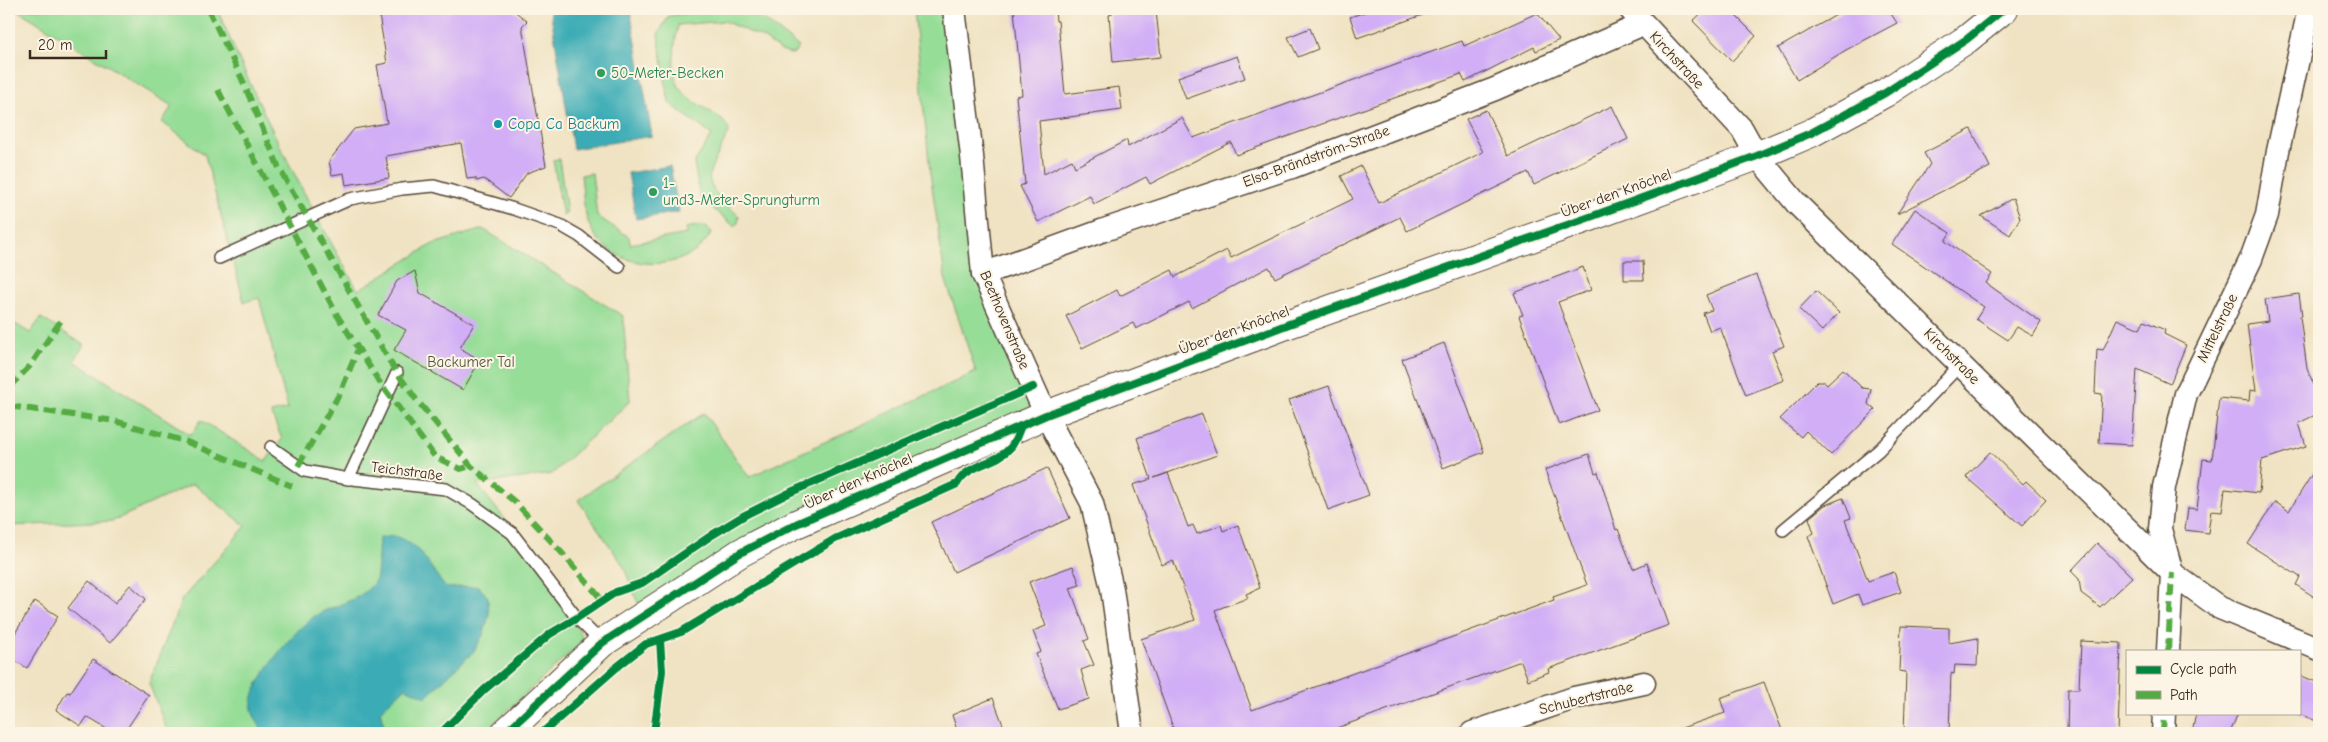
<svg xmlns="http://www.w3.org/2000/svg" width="2328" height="742" font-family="'Comic Neue',sans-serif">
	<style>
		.green { fill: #96dd97; stroke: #68845a }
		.water { fill: #3bacb5; stroke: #3b6b6a }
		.building { fill: #d1aef6 }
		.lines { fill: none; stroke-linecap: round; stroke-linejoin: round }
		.service-casing { stroke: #564637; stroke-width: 14 }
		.minor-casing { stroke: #564637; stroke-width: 25 }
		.secondary-casing { stroke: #564637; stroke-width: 30 }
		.service { stroke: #fff; stroke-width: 11 }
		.minor { stroke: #fff; stroke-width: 22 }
		.secondary { stroke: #fff; stroke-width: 28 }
		.quiet { stroke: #55ab43; stroke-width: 6; stroke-dasharray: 12 6; stroke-linecap: butt }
		.cycleway-casing { stroke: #fcf5e5; stroke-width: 11 }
		.cycleway { stroke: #00873e; stroke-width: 8 }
		.leisure-dot { fill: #2e9e5b; stroke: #fcf5e5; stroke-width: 2 }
		.culture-dot { fill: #0f9aa8; stroke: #fcf5e5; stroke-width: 2 }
		.labels { text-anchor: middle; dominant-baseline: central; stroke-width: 4; stroke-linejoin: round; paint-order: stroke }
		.street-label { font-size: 15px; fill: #3b2a1e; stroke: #fcf5e5 }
		.leisure-label { font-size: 15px; fill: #27864d; stroke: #fcf5e5; text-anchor: start }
		.culture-label { font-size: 15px; fill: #0d838f; stroke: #fcf5e5; text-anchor: start }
		.park-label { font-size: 15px; fill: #52573c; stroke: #fcf5e5 }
	</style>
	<rect width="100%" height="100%" fill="#fcf5e5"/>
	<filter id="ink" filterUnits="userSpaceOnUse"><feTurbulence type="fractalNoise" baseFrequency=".02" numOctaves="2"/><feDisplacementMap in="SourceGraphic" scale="10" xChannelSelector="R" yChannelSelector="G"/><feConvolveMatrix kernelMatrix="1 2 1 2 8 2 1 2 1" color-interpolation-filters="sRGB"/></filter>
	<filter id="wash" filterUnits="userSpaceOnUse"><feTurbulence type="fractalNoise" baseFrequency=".0096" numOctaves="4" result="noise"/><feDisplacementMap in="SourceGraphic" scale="20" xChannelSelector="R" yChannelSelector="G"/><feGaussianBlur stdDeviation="1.12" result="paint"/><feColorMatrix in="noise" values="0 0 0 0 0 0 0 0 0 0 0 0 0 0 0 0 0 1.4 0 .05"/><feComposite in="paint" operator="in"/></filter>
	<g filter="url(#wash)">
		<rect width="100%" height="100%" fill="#f0e3c3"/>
		<g class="green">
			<path d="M16 9H217C259 108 304 197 358 290L433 244 483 229 623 316 630 401 552 474 477 484 545 570 584 640 483 733H168L149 683 182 599 246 526 193 484 113 521 9 526V320L30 333 41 318 84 345 74 361 191 435 201 420 266 461 282 439 271 413 288 409 259 298 244 302 205 155 162 122 172 106Z"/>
			<path d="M714 9H750L799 47 795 53 791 54 781 51 763 38 724 21 678 25C675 42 670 72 679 87 687 99 702 106 714 114 720 118 727 123 729 131 709 178 694 176 739 216L738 223 734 226 700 198 694 163 712 135 669 103 658 34 669 16Z"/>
			<polygon points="914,9 954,9 980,234 1046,415 643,616 623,565 578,500 704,413 749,477 976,372 945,278 930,172"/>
			<polygon points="559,159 567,213 563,216 553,160"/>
			<path d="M592 173 597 216 629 237 630 244 687 234 686 228 703 225 712 232C706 241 700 249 691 254 658 274 603 262 589 224 583 210 583 190 581 175Z"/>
		</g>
		<g class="water">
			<polygon points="550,9 630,9 652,136 573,149"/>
			<polygon points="670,166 679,212 636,219 628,173"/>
			<path d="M394 536C422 544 429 567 446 588L478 586 488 597 489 616 483 635 474 651 426 697 405 688 380 711 386 733H263C260 725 253 717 252 709 247 685 295 629 315 616 335 603 363 602 376 579 378 576 378 545 379 538Z"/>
		</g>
		<g id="blocks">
			<g class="building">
				<polygon points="378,9 512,9 527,21 522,26 546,166 527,173 509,198 484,179 476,181 476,178 467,179 461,143 386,156 389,178 346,185 344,173 332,175 329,161 354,129 387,123 377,65 387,63"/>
				<polygon points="1014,9 1055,9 1056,21 1058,21 1065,94 1119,87 1122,110 1039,121 1044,174 1072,160 1075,167 1127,140 1128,147 1182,118 1193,138 1462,41 1464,46 1537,13 1559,40 1536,51 1534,47 1465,82 1461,74 1236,155 1231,142 1150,184 1146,177 1094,204 1090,196 1038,222 1020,186 1025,184 1016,96 1022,95"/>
				<polygon points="1112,9 1151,9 1152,11 1156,11 1161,57 1113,62 1109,15 1112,14"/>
				<polygon points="1374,9 1430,9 1431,12 1357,38 1350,17"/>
				<polygon points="1706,9 1729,9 1756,36 1732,61 1693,21"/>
				<polygon points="1847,9 1888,9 1897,23 1846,50 1797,80 1778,48"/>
				<polygon points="1310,28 1318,49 1298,57 1288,37"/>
				<polygon points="1237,56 1245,78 1186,99 1178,77"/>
				<polygon points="1612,106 1628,139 1534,185 1528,172 1407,231 1400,217 1275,278 1269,267 1192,308 1189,302 1136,329 1133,323 1082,348 1066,316 1117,290 1120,296 1172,270 1175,277 1227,250 1231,258 1353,199 1341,176 1361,166 1379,203 1483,152 1466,119 1486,110 1508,156"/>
				<polygon points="1971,129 1990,167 1897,214 1930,164 1924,153"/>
				<polygon points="2013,198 2020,218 2010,235 1981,216"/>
				<polygon points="1915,209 1950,233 1945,241 1992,274 1986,283 2041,322 2033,336 2017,327 2008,340 1976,319 1984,307 1892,244"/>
				<polygon points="1624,261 1643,261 1644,280 1624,280"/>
				<polygon points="1583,267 1591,290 1558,302 1598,410 1559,425 1519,316 1523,315 1514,293"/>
				<polygon points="415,271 420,293 474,324 460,348 480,360 463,390 394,350 406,330 378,315 397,281"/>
				<polygon points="1756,275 1784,346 1772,351 1784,380 1746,395 1720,327 1710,331 1703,313 1712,310 1706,295"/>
				<polygon points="1816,291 1839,313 1822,331 1799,309"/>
				<polygon points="2299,294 2302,316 2300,316 2307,369 2319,396 2319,413 2299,423 2306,446 2262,460 2259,493 2225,489 2222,512 2211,511 2208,533 2185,530 2188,508 2197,509 2203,459 2212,460 2219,398 2249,401 2250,390 2256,391 2247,324 2268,321 2265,299"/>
				<polygon points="2117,319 2140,329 2144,321 2165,330 2164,334 2186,345 2170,384 2137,369 2132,445 2099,443 2102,394 2095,393 2097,349 2103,350"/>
				<polygon points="1444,343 1484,452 1443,468 1402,359"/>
				<polygon points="1843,369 1862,388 1871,389 1868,404 1875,410 1831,455 1806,431 1801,437 1780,419 1817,382 1825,382 1827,384"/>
				<polygon points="1329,386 1369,495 1328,510 1289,400"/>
				<polygon points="1202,414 1217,455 1154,478 1168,473 1188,527 1193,525 1197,534 1221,525 1223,531 1238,525 1260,588 1246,594 1248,598 1215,610 1252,710 1554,600 1553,597 1587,585 1545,470 1589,454 1595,473 1598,472 1616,530 1618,529 1633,569 1647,563 1669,625 1548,669 1549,672 1528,680 1521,661 1323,733 1175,733 1141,639 1195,620 1173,560 1162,565 1133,485 1151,479 1137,438"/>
				<polygon points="1990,452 2023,484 2026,481 2046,500 2022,526 1966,477"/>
				<polygon points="2319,463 2319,600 2296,585 2300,577 2248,544 2275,502 2289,511"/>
				<polygon points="1047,468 1070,518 954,572 931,522"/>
				<polygon points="1843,498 1851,518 1845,520 1868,581 1894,572 1901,592 1862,605 1858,594 1833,604 1808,536 1814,533 1809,518 1825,505"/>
				<polygon points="2097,543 2132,577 2100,607 2081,593 2079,579 2071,571"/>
				<polygon points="1073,566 1080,585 1070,588 1089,639 1084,641 1094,665 1081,670 1089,699 1058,709 1036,654 1041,652 1033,631 1046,626 1029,582"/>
				<polygon points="89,581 115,603 130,585 146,599 110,643 68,608"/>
				<polygon points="35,601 58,616 27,668 9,657 9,643"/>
				<polygon points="1901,626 1949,628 1949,643 1978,638 1977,666 1955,665 1954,674 1951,673 1949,733 1904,733 1906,672 1899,671"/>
				<polygon points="2081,641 2121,643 2118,733 2067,733 2068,689 2079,689"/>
				<polygon points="93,659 149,695 124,733 113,733 87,717 81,726 56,710 67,692 70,693"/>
				<polygon points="2299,675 2319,683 2319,722 2299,714"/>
				<polygon points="1764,682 1783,733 1677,733 1676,730 1725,713 1720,698"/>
				<polygon points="993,698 1006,733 958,733 952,715"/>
				<polygon points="2196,713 2238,713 2230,733 2192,733"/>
			</g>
		</g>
	</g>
	<g filter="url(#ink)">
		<use href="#blocks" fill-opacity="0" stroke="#564637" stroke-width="1"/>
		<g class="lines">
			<g class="service-casing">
				<g id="service">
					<polyline points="219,258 350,199 402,189 434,186 514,209 560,225 579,236 619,267"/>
					<polyline points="271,447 305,471 343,478 446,489 472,504 512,533 577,618 602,643"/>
					<polyline points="348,479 397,373"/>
					<polyline points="1783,530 1879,450 1961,364"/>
				</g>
			</g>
			<g class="minor-casing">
				<g id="minor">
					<polyline points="954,9 972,156 983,274 1046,415 1092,503 1112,589 1132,733"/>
					<polyline points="1630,9 1742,129 1757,156 1797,204 2172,573 2220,608 2319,649"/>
					<polyline points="983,274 1104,230 1292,167 1495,89 1643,24"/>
					<polyline points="2168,651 2172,573 2160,529 2164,487 2186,394 2251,259 2267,215 2278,151 2309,9"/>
					<polyline points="1472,733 1574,698 1644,683"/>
					<polyline points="2163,733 2164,713"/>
				</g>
			</g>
			<g class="secondary-casing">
				<polyline id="secondary" points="505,733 602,643 740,553 796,524 1046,415 1289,324 1590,217 1757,156 1811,133 1885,93 1967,39 2004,9"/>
			</g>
			<use href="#service" class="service"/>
			<use href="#minor" class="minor"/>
			<use href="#secondary" class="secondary"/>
			<g class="quiet">
				<polyline points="208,9 242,79 279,168 393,367 415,398 471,466 515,502 562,553 603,601"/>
				<polyline points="218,90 337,315 378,380 435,457 461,469 471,466"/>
				<polyline points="9,387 30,366 62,319"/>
				<polyline points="9,406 115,421 187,442 292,486"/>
				<polyline points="298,466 340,393 358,349"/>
				<polyline points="2168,651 2172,573"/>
				<polyline points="2163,733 2164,713"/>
			</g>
			<g class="cycleway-casing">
				<g id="cycleway">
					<polyline points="441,733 484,690 550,634 577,618 616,592 642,583 712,535 745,515 791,492 1033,387"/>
					<polyline points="505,733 602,643 740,553 796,524 1046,415 1289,324 1590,217 1757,156 1811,133 1885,93 1967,39 2004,9"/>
					<path d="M542 733 617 667 646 644 681 632 835 539 957 484C968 463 996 465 1011 447 1016 441 1018 432 1021 426"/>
					<polyline points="654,733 662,671 660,640"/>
				</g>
			</g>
			<use href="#cycleway" class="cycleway"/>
		</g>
	</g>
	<g class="leisure-dot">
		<circle cx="601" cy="73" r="5"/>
		<circle cx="653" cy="192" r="5"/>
	</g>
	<circle class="culture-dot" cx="498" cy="124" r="5"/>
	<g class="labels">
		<g class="street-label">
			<text transform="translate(1677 60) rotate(47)">Kirchstraße</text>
			<text transform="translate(1316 156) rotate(-20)">Elsa-Brändström-Straße</text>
			<text transform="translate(1616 193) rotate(-20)">Über den Knöchel</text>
			<text transform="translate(1005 320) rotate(67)">Beethovenstraße</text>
			<text transform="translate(2217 328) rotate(-64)">Mittelstraße</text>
			<text transform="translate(1234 330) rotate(-20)">Über den Knöchel</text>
			<text transform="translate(1952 356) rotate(45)">Kirchstraße</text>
			<text transform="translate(407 471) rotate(7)">Teichstraße</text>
			<text transform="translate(858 481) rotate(-24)">Über den Knöchel</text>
			<text transform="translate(1586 698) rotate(-14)">Schubertstraße</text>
		</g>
		<g class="leisure-label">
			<text x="611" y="73">50-Meter-Becken</text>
			<text x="663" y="183">1-<tspan x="663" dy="17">und3-Meter-Sprungturm</tspan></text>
		</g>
		<g class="culture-label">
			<text x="508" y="124">Copa Ca Backum</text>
		</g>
		<g class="park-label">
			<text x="471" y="362">Backumer Tal</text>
		</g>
	</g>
	<rect width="2328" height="742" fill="none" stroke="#fcf5e5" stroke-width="30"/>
	<rect x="2126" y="650" width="175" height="65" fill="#fcf5e5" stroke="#afa495"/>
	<rect x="2136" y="666" width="25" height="8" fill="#00873e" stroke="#afa495"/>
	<text x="2170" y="674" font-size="15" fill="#3b2a1e">Cycle path</text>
	<rect x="2136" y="691" width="25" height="8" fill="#55ab43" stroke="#afa495"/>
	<text x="2170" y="700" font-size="15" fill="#3b2a1e">Path</text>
	<path d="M30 50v8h76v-8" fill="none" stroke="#3b2a1e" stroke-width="2.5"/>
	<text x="38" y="50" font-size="15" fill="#3b2a1e" stroke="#fcf5e5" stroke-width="4" paint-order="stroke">20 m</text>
</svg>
